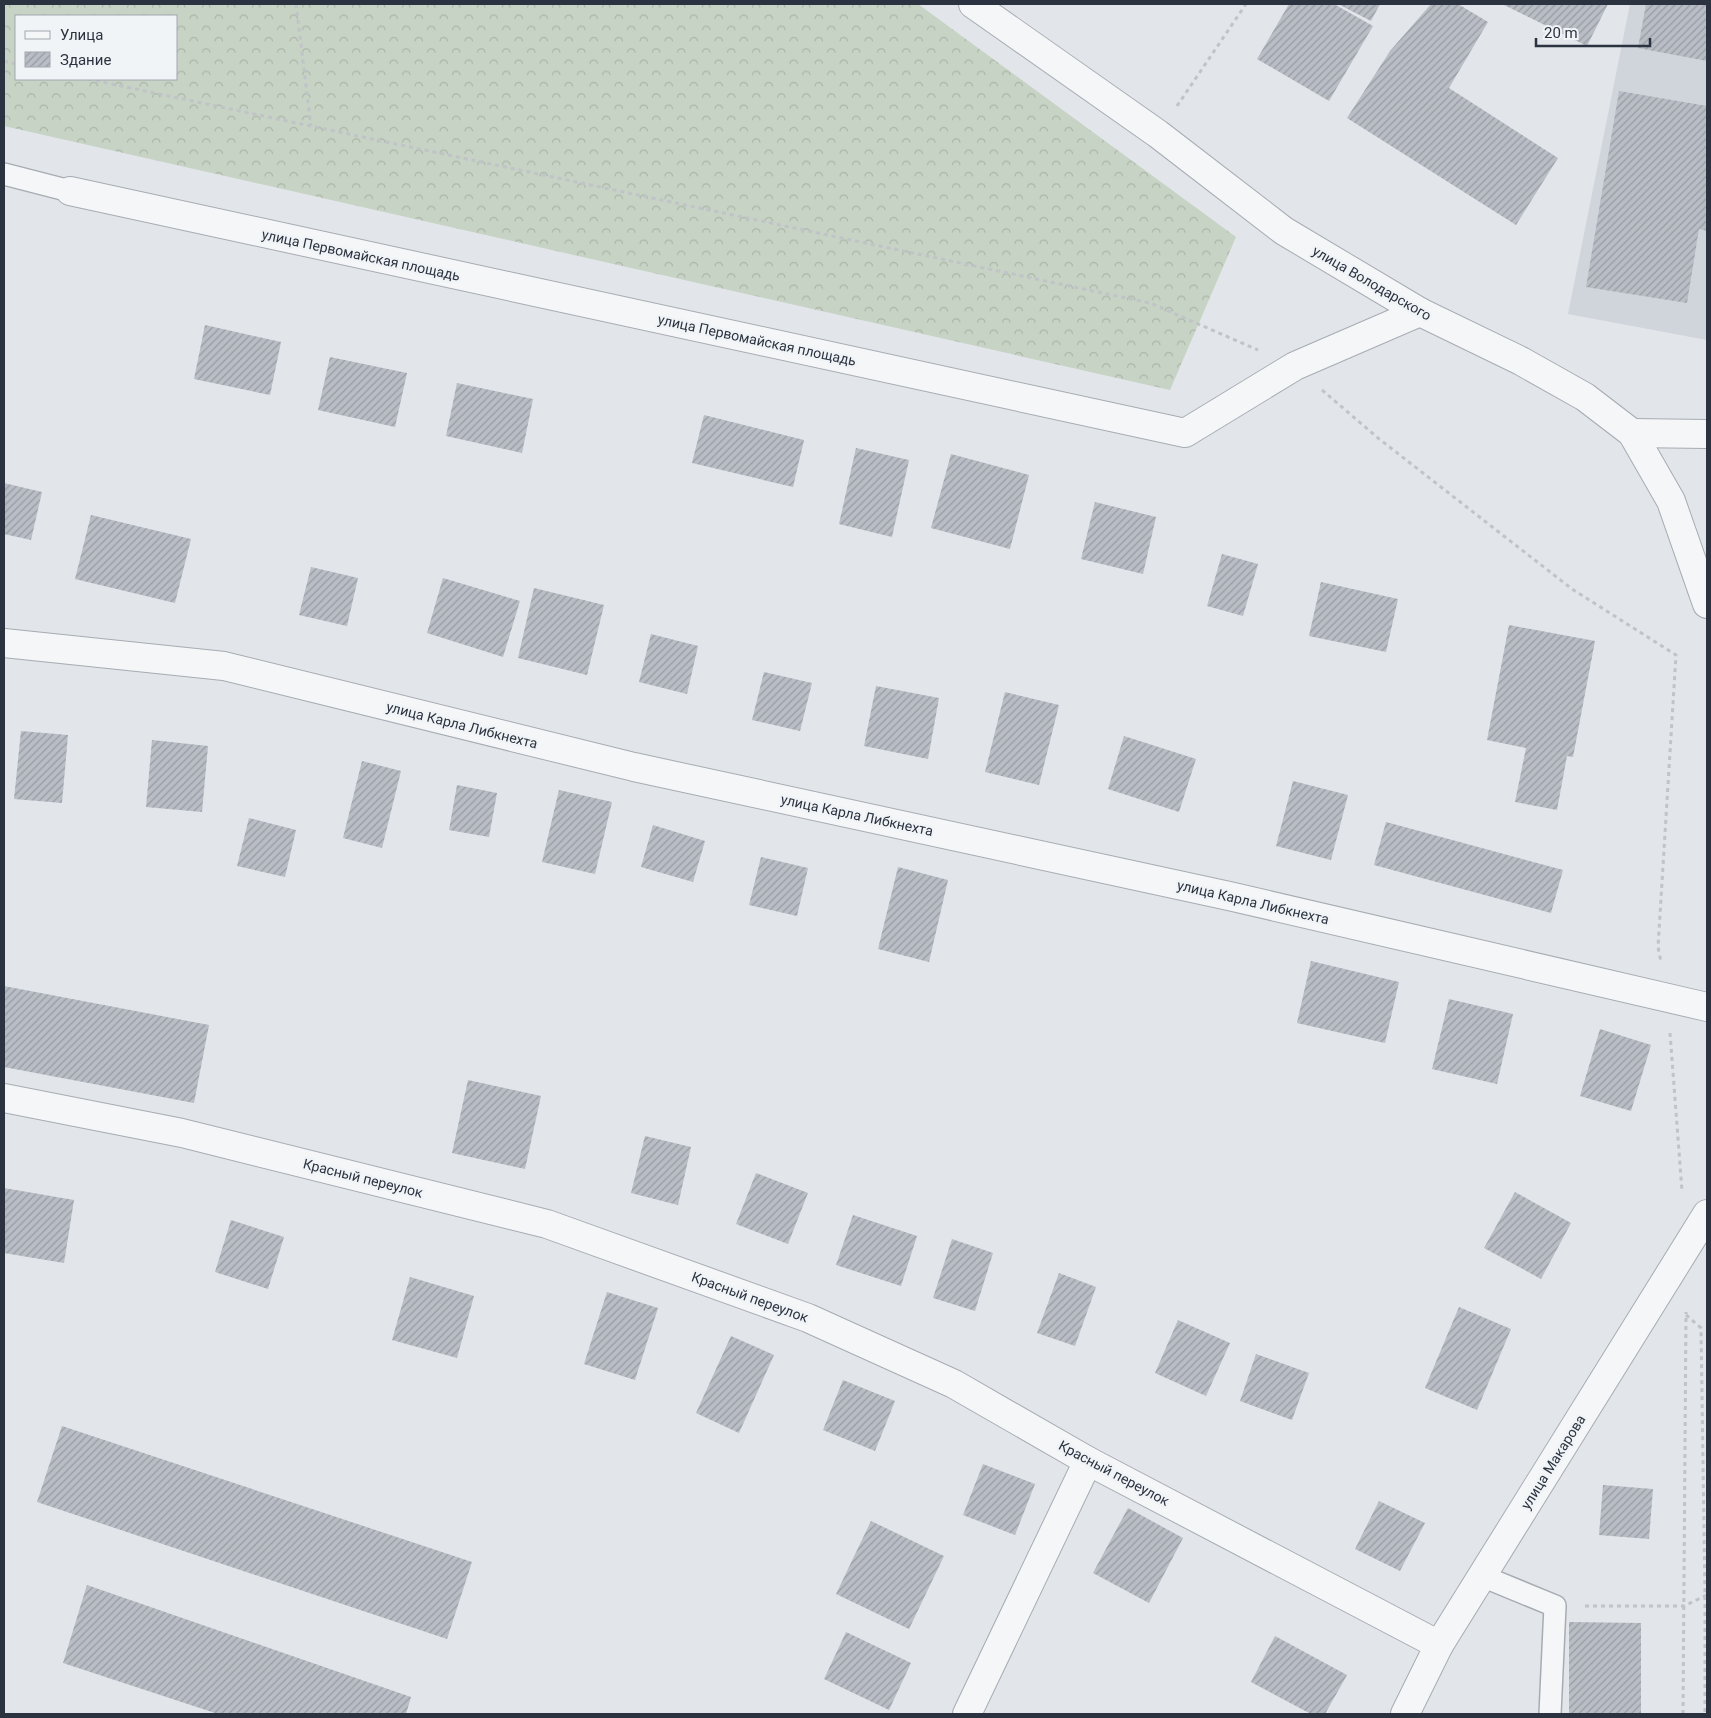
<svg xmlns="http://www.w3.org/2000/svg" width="1711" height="1718" font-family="Roboto,sans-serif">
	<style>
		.built { fill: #d0d4db }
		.forest { fill: url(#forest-crowns); fill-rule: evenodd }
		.building { fill: url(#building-hatch) }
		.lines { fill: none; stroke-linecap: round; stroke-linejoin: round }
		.service-casing { stroke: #a7acb3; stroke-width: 24 }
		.minor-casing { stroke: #a7acb3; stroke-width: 30 }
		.tertiary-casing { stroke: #a7acb3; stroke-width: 30 }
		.path { stroke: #c0c3c8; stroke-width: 3; stroke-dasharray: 4 4; stroke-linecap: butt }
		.service { stroke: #f4f6f8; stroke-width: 21 }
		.minor { stroke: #f4f6f8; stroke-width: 28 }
		.tertiary { stroke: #f4f6f8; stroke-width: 28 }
		.labels { text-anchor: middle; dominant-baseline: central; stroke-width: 5; stroke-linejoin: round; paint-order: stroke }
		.street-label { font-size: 14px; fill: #2b3340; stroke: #f1f4f7 }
	</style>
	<defs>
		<pattern id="forest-crowns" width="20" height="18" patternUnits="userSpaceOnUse" patternTransform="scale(1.25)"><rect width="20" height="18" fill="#c7d3c4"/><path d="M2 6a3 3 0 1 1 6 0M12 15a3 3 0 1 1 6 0" fill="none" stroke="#abb6a9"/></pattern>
		<pattern id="building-hatch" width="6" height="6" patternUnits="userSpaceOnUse" patternTransform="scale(1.25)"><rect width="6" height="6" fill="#b9bec6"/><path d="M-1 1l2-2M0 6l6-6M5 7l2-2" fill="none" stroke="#979ba2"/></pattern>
	</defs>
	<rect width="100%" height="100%" fill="#e2e5e9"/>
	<polygon class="built" points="1630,4 1707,4 1707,340 1568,314"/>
	<path class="forest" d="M4 4H918L1236 237 1170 390 4 126ZM16 16H176V79H16Z"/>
	<g class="building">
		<polygon points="1289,4 1334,4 1373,26 1329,101 1257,59"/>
		<polygon points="1338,4 1380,4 1371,21"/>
		<polygon points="1431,4 1458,4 1488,22 1449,88 1558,158 1516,225 1347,118 1390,51"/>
		<polygon points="1502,4 1608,4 1587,46"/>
		<polygon points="1646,4 1707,4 1707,61 1638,48"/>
		<polygon points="1619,91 1707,106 1707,231 1699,229 1687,303 1586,287"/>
		<polygon points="205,325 281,342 270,395 194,379"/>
		<polygon points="330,357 407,373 395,427 318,410"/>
		<polygon points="457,383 533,399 522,453 446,436"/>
		<polygon points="704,415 804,440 793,487 692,463"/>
		<polygon points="856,448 909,460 892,537 839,524"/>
		<polygon points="951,454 1029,475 1010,549 931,528"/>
		<polygon points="4,483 42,492 31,540 4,534"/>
		<polygon points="1095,502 1156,517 1143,574 1081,559"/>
		<polygon points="91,515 191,539 175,603 75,579"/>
		<polygon points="1222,554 1258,564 1243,616 1207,606"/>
		<polygon points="311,567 358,578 347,626 299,615"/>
		<polygon points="443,578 520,601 503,657 427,633"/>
		<polygon points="1321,582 1398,599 1386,652 1309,636"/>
		<polygon points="534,588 604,605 587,675 518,658"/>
		<polygon points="1509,625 1595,641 1573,757 1567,756 1557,810 1515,802 1526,748 1487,740"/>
		<polygon points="651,634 698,646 687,694 639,682"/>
		<polygon points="764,672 812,683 800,731 752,720"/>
		<polygon points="876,686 939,698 928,759 864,746"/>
		<polygon points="1005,692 1059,705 1039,785 985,772"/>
		<polygon points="21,731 68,735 62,803 14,799"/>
		<polygon points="1124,736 1196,759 1179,812 1108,789"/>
		<polygon points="152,740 208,746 202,812 146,807"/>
		<polygon points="362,761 401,771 382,848 343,838"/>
		<polygon points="1293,781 1348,795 1331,860 1276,846"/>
		<polygon points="457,785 497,793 489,837 449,830"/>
		<polygon points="559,790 612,802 595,874 542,862"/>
		<polygon points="249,818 296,830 285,877 237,866"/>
		<polygon points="1386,822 1563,870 1551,913 1374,865"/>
		<polygon points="653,825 705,841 693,882 641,867"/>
		<polygon points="761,857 808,868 797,916 749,905"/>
		<polygon points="898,867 948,880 929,962 878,949"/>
		<polygon points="1311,961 1399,982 1385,1043 1297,1023"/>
		<polygon points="4,986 209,1025 194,1103 4,1067"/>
		<polygon points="1449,999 1513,1014 1497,1084 1432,1069"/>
		<polygon points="1600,1029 1651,1045 1631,1111 1580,1096"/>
		<polygon points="468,1080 541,1096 525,1169 452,1153"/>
		<polygon points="645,1136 691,1147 678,1205 631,1193"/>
		<polygon points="756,1173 808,1193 788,1244 736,1224"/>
		<polygon points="4,1188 74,1200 64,1263 4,1253"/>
		<polygon points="1515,1192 1571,1223 1541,1279 1484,1248"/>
		<polygon points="853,1215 917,1236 901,1286 836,1265"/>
		<polygon points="231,1220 284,1237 268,1289 215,1272"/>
		<polygon points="952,1239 993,1253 975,1311 933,1298"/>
		<polygon points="1059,1273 1096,1287 1075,1346 1037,1333"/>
		<polygon points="410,1277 474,1296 457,1358 392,1340"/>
		<polygon points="607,1292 658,1308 635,1380 584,1364"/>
		<polygon points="1459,1307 1511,1329 1477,1410 1425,1388"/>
		<polygon points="1178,1320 1230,1343 1206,1396 1155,1373"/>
		<polygon points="731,1336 774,1355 739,1433 696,1413"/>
		<polygon points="1256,1354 1309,1373 1292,1420 1240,1401"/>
		<polygon points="843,1380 895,1401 875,1451 823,1430"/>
		<polygon points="62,1426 472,1562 447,1639 37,1502"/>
		<polygon points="983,1464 1035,1484 1015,1535 963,1515"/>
		<polygon points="1603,1485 1653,1489 1649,1539 1599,1535"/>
		<polygon points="1379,1501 1425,1523 1400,1571 1355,1549"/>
		<polygon points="1128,1508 1183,1538 1149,1603 1093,1573"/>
		<polygon points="871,1521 944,1556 909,1629 836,1594"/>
		<polygon points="87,1585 411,1697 406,1714 218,1714 63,1663"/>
		<polygon points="1569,1622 1641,1623 1641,1714 1569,1714"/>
		<polygon points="846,1632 911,1663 889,1710 824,1679"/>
		<polygon points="1275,1636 1347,1675 1325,1714 1311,1714 1251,1682"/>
	</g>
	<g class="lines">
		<g class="service-casing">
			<g id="service">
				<polyline points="4,174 70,191"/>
				<polyline points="1482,1576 1555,1606 1550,1714"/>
			</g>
		</g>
		<g class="minor-casing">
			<g id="minor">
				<polyline points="70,191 1185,433 1295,366 1420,312"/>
				<polyline points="1632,433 1707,434"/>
				<polyline points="4,643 224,666 634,767 1229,896 1707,1007"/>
				<polyline points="4,1098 182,1133 547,1224 808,1318 954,1384 1088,1461 1439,1645"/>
				<polyline points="967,1714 1088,1461"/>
			</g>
		</g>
		<g class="tertiary-casing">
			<g id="tertiary">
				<polyline points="973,4 1158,134 1284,231 1420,312 1521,361 1585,397 1632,433 1671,501 1707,604"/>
				<polyline points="1405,1714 1439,1645 1707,1214"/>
			</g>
		</g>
		<g class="path">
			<polyline points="296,4 311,126"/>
			<polyline points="4,61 16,64"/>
			<polyline points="88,79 1150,303 1258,350"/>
			<polyline points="1177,106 1246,4"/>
			<polyline points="1322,390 1378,438 1572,589 1676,655 1658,947 1661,962"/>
			<polyline points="1670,1033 1682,1191"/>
			<polyline points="1686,1315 1701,1328 1705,1595 1705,1714"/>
			<polyline points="1585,1606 1684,1606 1707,1595"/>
			<polyline points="1683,1714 1686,1312"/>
		</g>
		<use href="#service" class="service"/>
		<use href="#minor" class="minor"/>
		<use href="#tertiary" class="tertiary"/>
	</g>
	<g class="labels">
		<g class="street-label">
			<text transform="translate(361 255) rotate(12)">улица Первомайская площадь</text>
			<text transform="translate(1372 283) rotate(30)">улица Володарского</text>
			<text transform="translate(757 340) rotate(12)">улица Первомайская площадь</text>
			<text transform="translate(462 725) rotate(14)">улица Карла Либкнехта</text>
			<text transform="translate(857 815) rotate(12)">улица Карла Либкнехта</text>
			<text transform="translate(1253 902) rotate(13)">улица Карла Либкнехта</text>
			<text transform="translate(363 1178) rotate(14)">Красный переулок</text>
			<text transform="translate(750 1297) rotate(20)">Красный переулок</text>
			<text transform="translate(1553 1462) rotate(-58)">улица Макарова</text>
			<text transform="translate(1114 1473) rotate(28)">Красный переулок</text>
		</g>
	</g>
	<rect width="1711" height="1718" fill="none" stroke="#2b3340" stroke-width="10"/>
	<rect x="15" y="15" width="162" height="65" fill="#f1f4f7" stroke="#a2a7ae"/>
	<rect x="25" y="31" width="25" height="8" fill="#f4f6f8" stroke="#a2a7ae"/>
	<text x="60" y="40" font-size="15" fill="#2b3340">Улица</text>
	<rect x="25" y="52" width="25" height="15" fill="url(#building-hatch)" stroke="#a2a7ae"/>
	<text x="60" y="65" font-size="15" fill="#2b3340">Здание</text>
	<path d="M1536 38v8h114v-8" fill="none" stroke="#2b3340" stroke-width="2.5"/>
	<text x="1544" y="38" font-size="15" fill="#2b3340" stroke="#f1f4f7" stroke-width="4" paint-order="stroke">20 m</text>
</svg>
